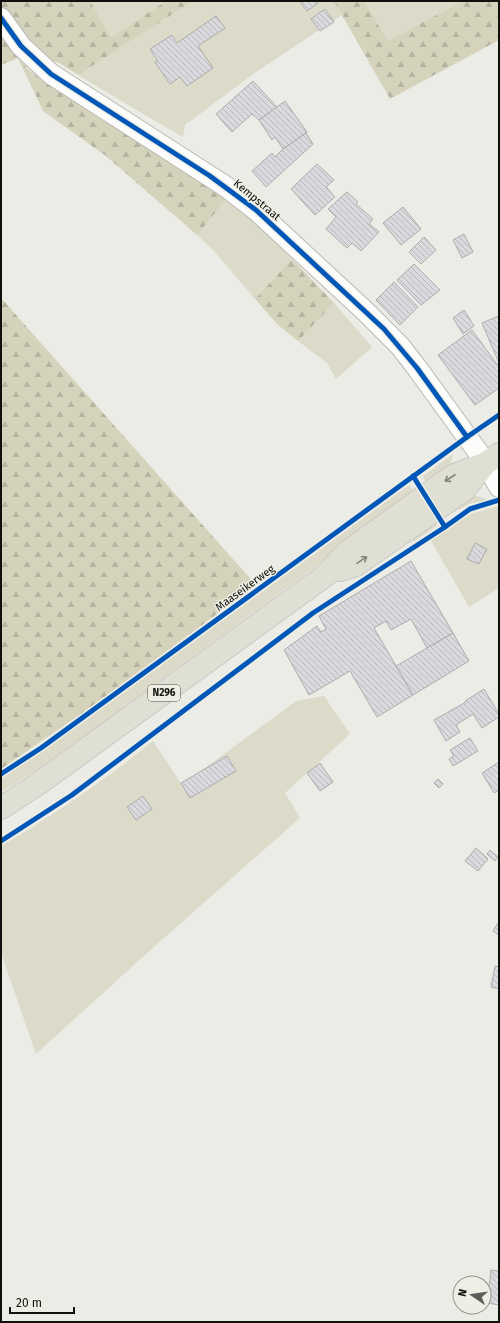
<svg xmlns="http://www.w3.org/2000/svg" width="500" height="1323" font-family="'Fira Sans',sans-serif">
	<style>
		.grass { fill: #dcdac8 }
		.forest { fill: url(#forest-firs) }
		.building { fill: url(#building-back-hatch); stroke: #adadac }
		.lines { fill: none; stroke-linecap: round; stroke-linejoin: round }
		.street-casing { stroke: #b8b8b5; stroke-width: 22 }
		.primary-casing { stroke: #c8c8c6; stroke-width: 24 }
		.street { stroke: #fcfcfb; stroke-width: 20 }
		.primary { stroke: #e0dfd4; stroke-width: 22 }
		.cycleway-casing { stroke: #eeeee5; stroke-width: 8 }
		.cycleway { stroke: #0057b8; stroke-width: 5 }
		.oneway { stroke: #82827a }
		.labels { text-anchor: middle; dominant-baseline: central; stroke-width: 3; stroke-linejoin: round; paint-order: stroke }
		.shield { fill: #eeeee5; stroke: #53534e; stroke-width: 1 }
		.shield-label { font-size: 10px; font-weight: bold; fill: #10100d }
		.street-label { font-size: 11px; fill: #10100d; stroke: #eeeee5 }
	</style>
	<defs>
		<pattern id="forest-firs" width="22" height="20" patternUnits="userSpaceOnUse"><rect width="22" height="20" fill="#d5d3bb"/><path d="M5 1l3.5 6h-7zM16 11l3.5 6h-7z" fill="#b6b4a0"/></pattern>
		<pattern id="building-back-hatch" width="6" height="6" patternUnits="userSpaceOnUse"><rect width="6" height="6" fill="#d9d9de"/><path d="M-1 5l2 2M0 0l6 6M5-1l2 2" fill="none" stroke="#b9b9bd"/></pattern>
	</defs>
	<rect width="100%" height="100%" fill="#ecece7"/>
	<g class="grass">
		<polygon points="90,1 166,1 111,37"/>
		<polygon points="193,1 334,1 342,15 256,72 185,125 183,137 111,95 78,75"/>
		<polygon points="364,1 462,1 388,41"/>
		<polygon points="228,197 239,205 292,259 255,299 214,251 197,235"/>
		<polygon points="334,303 372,347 336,379 327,363 298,341"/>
		<polygon points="453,454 450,466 426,481 422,477"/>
		<polygon points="409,485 414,492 356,537 80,739 35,771 1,792 1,778 29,760 72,730"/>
		<polygon points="474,495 488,500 469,504 452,513 444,511 469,496"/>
		<polygon points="499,506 499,588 469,607 430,539 470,514"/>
		<polygon points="432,518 437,526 413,542 414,532"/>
		<path d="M324 696 350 734 285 793 300 818 146 954 36 1054 1 953V846C54 815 105 780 153 741L182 785 296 701Z"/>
	</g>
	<g class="forest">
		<polygon points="1,1 90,1 111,37 166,1 193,1 78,75 58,62 18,58 29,70 45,82 228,197 197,235 106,156 43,111 18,58 1,65"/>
		<polygon points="334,1 364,1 388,41 462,1 499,1 499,40 390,99"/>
		<polygon points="292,259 334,303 298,341 278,325 255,299"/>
		<polygon points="1,298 256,585 97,703 1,769"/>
	</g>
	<g class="building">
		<polygon points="303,1 317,1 318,3 307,11 301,3"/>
		<polygon points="325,9 334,22 320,31 311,19"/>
		<polygon points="216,16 225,28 198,46 213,68 187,86 180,77 170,84 155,62 158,61 150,49 172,35 177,43"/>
		<polygon points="253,81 277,107 259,120 252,114 232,132 216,114"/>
		<polygon points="285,101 307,132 283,149 275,137 272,140 259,120"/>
		<polygon points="306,133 313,144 266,187 252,171 272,153 275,157 283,149"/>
		<polygon points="317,164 334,180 326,187 335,197 315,215 291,189"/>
		<polygon points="347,192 358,202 356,204 373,219 369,224 379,232 361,251 352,243 347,248 326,229 336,217 328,209"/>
		<polygon points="403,207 421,229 401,245 383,223"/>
		<polygon points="464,234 473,252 462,258 453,240"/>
		<polygon points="424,237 436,250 421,264 409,252"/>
		<polygon points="414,264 440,290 421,305 397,280"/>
		<polygon points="394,282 418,307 400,325 376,300"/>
		<polygon points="464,310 474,326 463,334 453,318"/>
		<polygon points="499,316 499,363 482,323"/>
		<polygon points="472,330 499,367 499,388 475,405 438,355"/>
		<polygon points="475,543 487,549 479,564 467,559"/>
		<polygon points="411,561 453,633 427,648 411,619 391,630 386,621 374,628 413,695 377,717 350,671 309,695 284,650 317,626 321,632 326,629 319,616"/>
		<polygon points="453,633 469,661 413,695 396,666"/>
		<polygon points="484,689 499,714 499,717 482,728 473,714 456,725 460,732 446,741 434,720 466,702 465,701"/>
		<polygon points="470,738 478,751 453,766 449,759 454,756 450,750"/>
		<polygon points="227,756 236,771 190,798 181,783"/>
		<polygon points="499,762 499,790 494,793 482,773"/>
		<polygon points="320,763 333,782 320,791 307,773"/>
		<polygon points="438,779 443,784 439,788 434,783"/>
		<polygon points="143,796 152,809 136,820 127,807"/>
		<polygon points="476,848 488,859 478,871 465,861"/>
		<polygon points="490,850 498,857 495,861 487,854"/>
		<polygon points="498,923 499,923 499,935 493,931"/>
		<polygon points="495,966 499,967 499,989 491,987"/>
		<polygon points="491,1270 499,1271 499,1305 487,1303"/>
	</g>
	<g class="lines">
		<g class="street-casing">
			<polyline id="street" points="1,18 21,46 51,74 225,186 256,210 366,312 400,346 417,368 486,463 499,487"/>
		</g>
		<g class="primary-casing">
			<g id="primary">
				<polyline points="340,570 356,565 464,490 486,463"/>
				<polyline points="1,808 38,784 326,575 346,553 454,475 486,463 499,454"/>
			</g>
		</g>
		<use href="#street" class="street"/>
		<use href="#primary" class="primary"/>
		<g class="cycleway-casing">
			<g id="cycleway">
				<polyline points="1,18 21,46 51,74 210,176 256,210 384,329 417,368 467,437"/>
				<polyline points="413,476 445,527"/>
				<polyline points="1,774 41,748 467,437 499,415"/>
				<polyline points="1,841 72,795 313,613 445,527 470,509 499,500"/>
			</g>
		</g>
		<use href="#cycleway" class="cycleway"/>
	</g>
	<defs><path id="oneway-shaft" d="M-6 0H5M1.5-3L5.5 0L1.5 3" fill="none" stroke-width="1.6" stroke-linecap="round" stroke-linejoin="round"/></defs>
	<g class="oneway">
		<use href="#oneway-shaft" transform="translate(450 478) rotate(147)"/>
		<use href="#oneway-shaft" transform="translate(362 560) rotate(-34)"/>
	</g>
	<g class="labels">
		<rect class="shield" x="148" y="685" width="32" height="16" rx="3"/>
		<g class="shield-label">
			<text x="164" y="693">N296</text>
		</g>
		<g class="street-label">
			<text transform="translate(257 200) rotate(40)">Kempstraat</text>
			<text transform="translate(245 588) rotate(-36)">Maaseikerweg</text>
		</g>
	</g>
	<rect width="500" height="1323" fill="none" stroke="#10100d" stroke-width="4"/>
	<g transform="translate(472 1295) rotate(283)"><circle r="19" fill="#eeeee5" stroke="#95958f"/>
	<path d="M0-3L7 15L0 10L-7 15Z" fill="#5d5d59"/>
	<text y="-6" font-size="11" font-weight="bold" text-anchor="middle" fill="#10100d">N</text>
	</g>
	<path d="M10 1307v6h64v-6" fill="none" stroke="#10100d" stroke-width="2"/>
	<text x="16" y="1307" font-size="12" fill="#10100d" stroke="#eeeee5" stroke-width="3" paint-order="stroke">20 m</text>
</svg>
